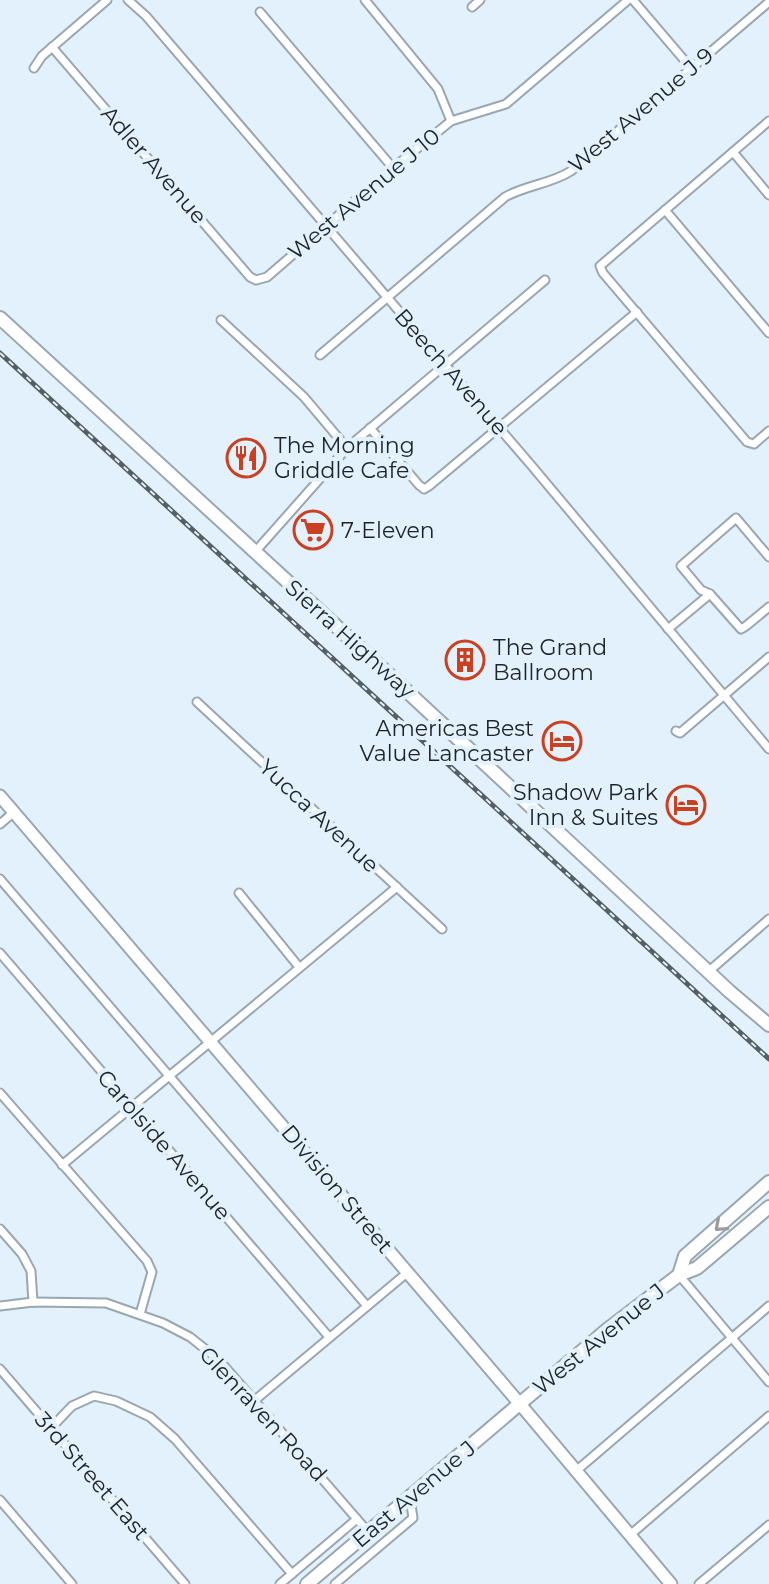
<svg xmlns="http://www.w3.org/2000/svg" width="769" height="1584" font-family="Montserrat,sans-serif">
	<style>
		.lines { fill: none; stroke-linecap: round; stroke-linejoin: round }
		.street-casing { stroke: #99a7b0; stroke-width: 11 }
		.secondary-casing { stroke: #99a7b0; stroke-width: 15 }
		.primary-casing { stroke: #99a7b0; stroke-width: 16 }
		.street { stroke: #fff; stroke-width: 7 }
		.secondary { stroke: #fff; stroke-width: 11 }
		.primary { stroke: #fff; stroke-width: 12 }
		.rail-casing { stroke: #565f64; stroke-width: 5 }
		.rail { stroke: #e2f1fb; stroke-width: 2; stroke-dasharray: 6; stroke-linecap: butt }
		.oneway { stroke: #999c9d }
		.labels { text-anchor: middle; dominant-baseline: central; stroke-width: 8; stroke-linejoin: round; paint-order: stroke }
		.street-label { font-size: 22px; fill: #1d2326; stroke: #e2f1fb }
		.poi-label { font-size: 22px; fill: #1d2326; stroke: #e2f1fb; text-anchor: start }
	</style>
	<rect width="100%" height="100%" fill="#e2f1fb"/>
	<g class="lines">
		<g class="street-casing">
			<g id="street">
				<polyline points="128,0 146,16 531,465 769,749"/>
				<polyline points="365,0 438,89 451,121"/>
				<polyline points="633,0 691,68"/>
				<polyline points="472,7 480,0"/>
				<polyline points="260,12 393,168"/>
				<polyline points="52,47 250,277 256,280 267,277 393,168 451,121 506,104 628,0"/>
				<polyline points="34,68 42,56 107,0"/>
				<polyline points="769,121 600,266 603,273 747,442 754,444 769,431"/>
				<polyline points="733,152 769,195"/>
				<polyline points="665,210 769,333"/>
				<polyline points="221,320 304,397 347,448"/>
				<path d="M320 355 505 197C526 185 551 184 571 171L769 2"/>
				<polyline points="370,428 419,485 424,489 429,486 637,312"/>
				<polyline points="255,552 347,448 545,280"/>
				<polyline points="769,557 736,518 681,566 701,590 710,594 741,629 746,626 769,607"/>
				<polyline points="668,629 710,594"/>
				<polyline points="197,702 442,929"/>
				<polyline points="676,731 680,733 769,657"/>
				<polyline points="0,824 14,812"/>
				<polyline points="0,879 367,1306"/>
				<polyline points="239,893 299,967"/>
				<polyline points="0,953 329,1337"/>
				<polyline points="708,972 769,919"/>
				<polyline points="0,1093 147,1261 152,1272 140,1314"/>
				<polyline points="62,1165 397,887"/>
				<polyline points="0,1229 22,1254 31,1271 33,1302"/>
				<polyline points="679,1275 769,1382"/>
				<polyline points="0,1306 33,1302 106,1303 163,1323 190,1337 219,1360 369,1533"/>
				<polyline points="0,1369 185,1584"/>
				<polyline points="255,1400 408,1272"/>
				<polyline points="51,1428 72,1406 94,1396 116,1401 150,1417 175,1439 292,1574"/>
				<polyline points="576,1471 769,1306"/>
				<polyline points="0,1500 72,1584"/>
				<polyline points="630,1535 769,1416"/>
				<polyline points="280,1584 357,1519"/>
				<polyline points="335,1584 413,1518 410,1498"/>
				<polyline points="699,1584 769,1525"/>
			</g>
		</g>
		<g class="secondary-casing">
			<polyline id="secondary" points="0,796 520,1404 671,1584"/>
		</g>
		<g class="primary-casing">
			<g id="primary">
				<polyline points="0,318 397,682 729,991 769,1025"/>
				<polyline points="679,1275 685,1256 769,1182"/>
				<polyline points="307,1584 608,1329 679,1275 697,1268 769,1207"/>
			</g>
		</g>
		<use href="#street" class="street"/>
		<use href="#secondary" class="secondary"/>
		<use href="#primary" class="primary"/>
		<g class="rail-casing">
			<polyline id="rail" points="0,353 769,1059"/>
		</g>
		<use href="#rail" class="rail"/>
	</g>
	<defs><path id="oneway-chevron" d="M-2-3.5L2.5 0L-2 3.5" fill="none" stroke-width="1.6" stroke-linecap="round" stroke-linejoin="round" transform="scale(2)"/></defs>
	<use class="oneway" href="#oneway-chevron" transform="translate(720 1226) rotate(139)"/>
	<defs>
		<g id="restaurant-ring" transform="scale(2)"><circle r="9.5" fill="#e2f1fb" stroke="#ca4020" stroke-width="1.5"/><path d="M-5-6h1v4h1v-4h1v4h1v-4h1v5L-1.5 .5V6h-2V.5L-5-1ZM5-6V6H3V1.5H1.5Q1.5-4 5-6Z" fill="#ca4020"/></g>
		<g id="supermarket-ring" transform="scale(2)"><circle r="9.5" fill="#e2f1fb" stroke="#ca4020" stroke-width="1.5"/><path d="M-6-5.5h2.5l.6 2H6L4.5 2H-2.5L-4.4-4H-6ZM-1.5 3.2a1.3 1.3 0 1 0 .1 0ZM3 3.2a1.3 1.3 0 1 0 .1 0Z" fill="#ca4020"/></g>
		<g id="building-ring" transform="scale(2)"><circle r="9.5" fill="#e2f1fb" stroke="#ca4020" stroke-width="1.5"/><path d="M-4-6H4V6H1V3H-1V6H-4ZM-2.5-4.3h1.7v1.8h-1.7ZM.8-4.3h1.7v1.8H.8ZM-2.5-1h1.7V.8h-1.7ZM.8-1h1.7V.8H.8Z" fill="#ca4020"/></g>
		<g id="hotel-ring" transform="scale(2)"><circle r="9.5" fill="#e2f1fb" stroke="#ca4020" stroke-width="1.5"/><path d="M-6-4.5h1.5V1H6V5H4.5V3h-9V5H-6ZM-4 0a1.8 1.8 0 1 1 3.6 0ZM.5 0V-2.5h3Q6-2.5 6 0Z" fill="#ca4020"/></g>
	</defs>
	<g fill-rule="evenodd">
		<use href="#restaurant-ring" x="246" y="458"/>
		<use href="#supermarket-ring" x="313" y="530"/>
		<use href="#building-ring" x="465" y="660"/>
		<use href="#hotel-ring" x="562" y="741"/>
		<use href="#hotel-ring" x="686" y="805"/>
	</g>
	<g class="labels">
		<g class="street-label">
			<text transform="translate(641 110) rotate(-40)">West Avenue J 9</text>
			<text transform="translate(154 165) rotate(49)">Adler Avenue</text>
			<text transform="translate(364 194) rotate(-40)">West Avenue J 10</text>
			<text transform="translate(451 372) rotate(49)">Beech Avenue</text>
			<text transform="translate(350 639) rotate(42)">Sierra Highway</text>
			<text transform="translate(319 816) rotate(43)">Yucca Avenue</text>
			<text transform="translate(164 1145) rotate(49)">Carolside Avenue</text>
			<text transform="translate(337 1189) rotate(50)">Division Street</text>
			<text transform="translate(599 1339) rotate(-39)">West Avenue J</text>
			<text transform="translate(263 1414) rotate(47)">Glenraven Road</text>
			<text transform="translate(92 1476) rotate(49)">3rd Street East</text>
			<text transform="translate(414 1494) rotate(-40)">East Avenue J</text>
		</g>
		<g class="poi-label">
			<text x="274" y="445">The Morning<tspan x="274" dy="25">Griddle Cafe</tspan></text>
			<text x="341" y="530">7-Eleven</text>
			<text x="493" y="647">The Grand<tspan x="493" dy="25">Ballroom</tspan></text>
			<text x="534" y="728" text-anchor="end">Americas Best<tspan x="534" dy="25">Value Lancaster</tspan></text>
			<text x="658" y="792" text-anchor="end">Shadow Park<tspan x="658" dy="25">Inn &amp; Suites</tspan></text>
		</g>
	</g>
</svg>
